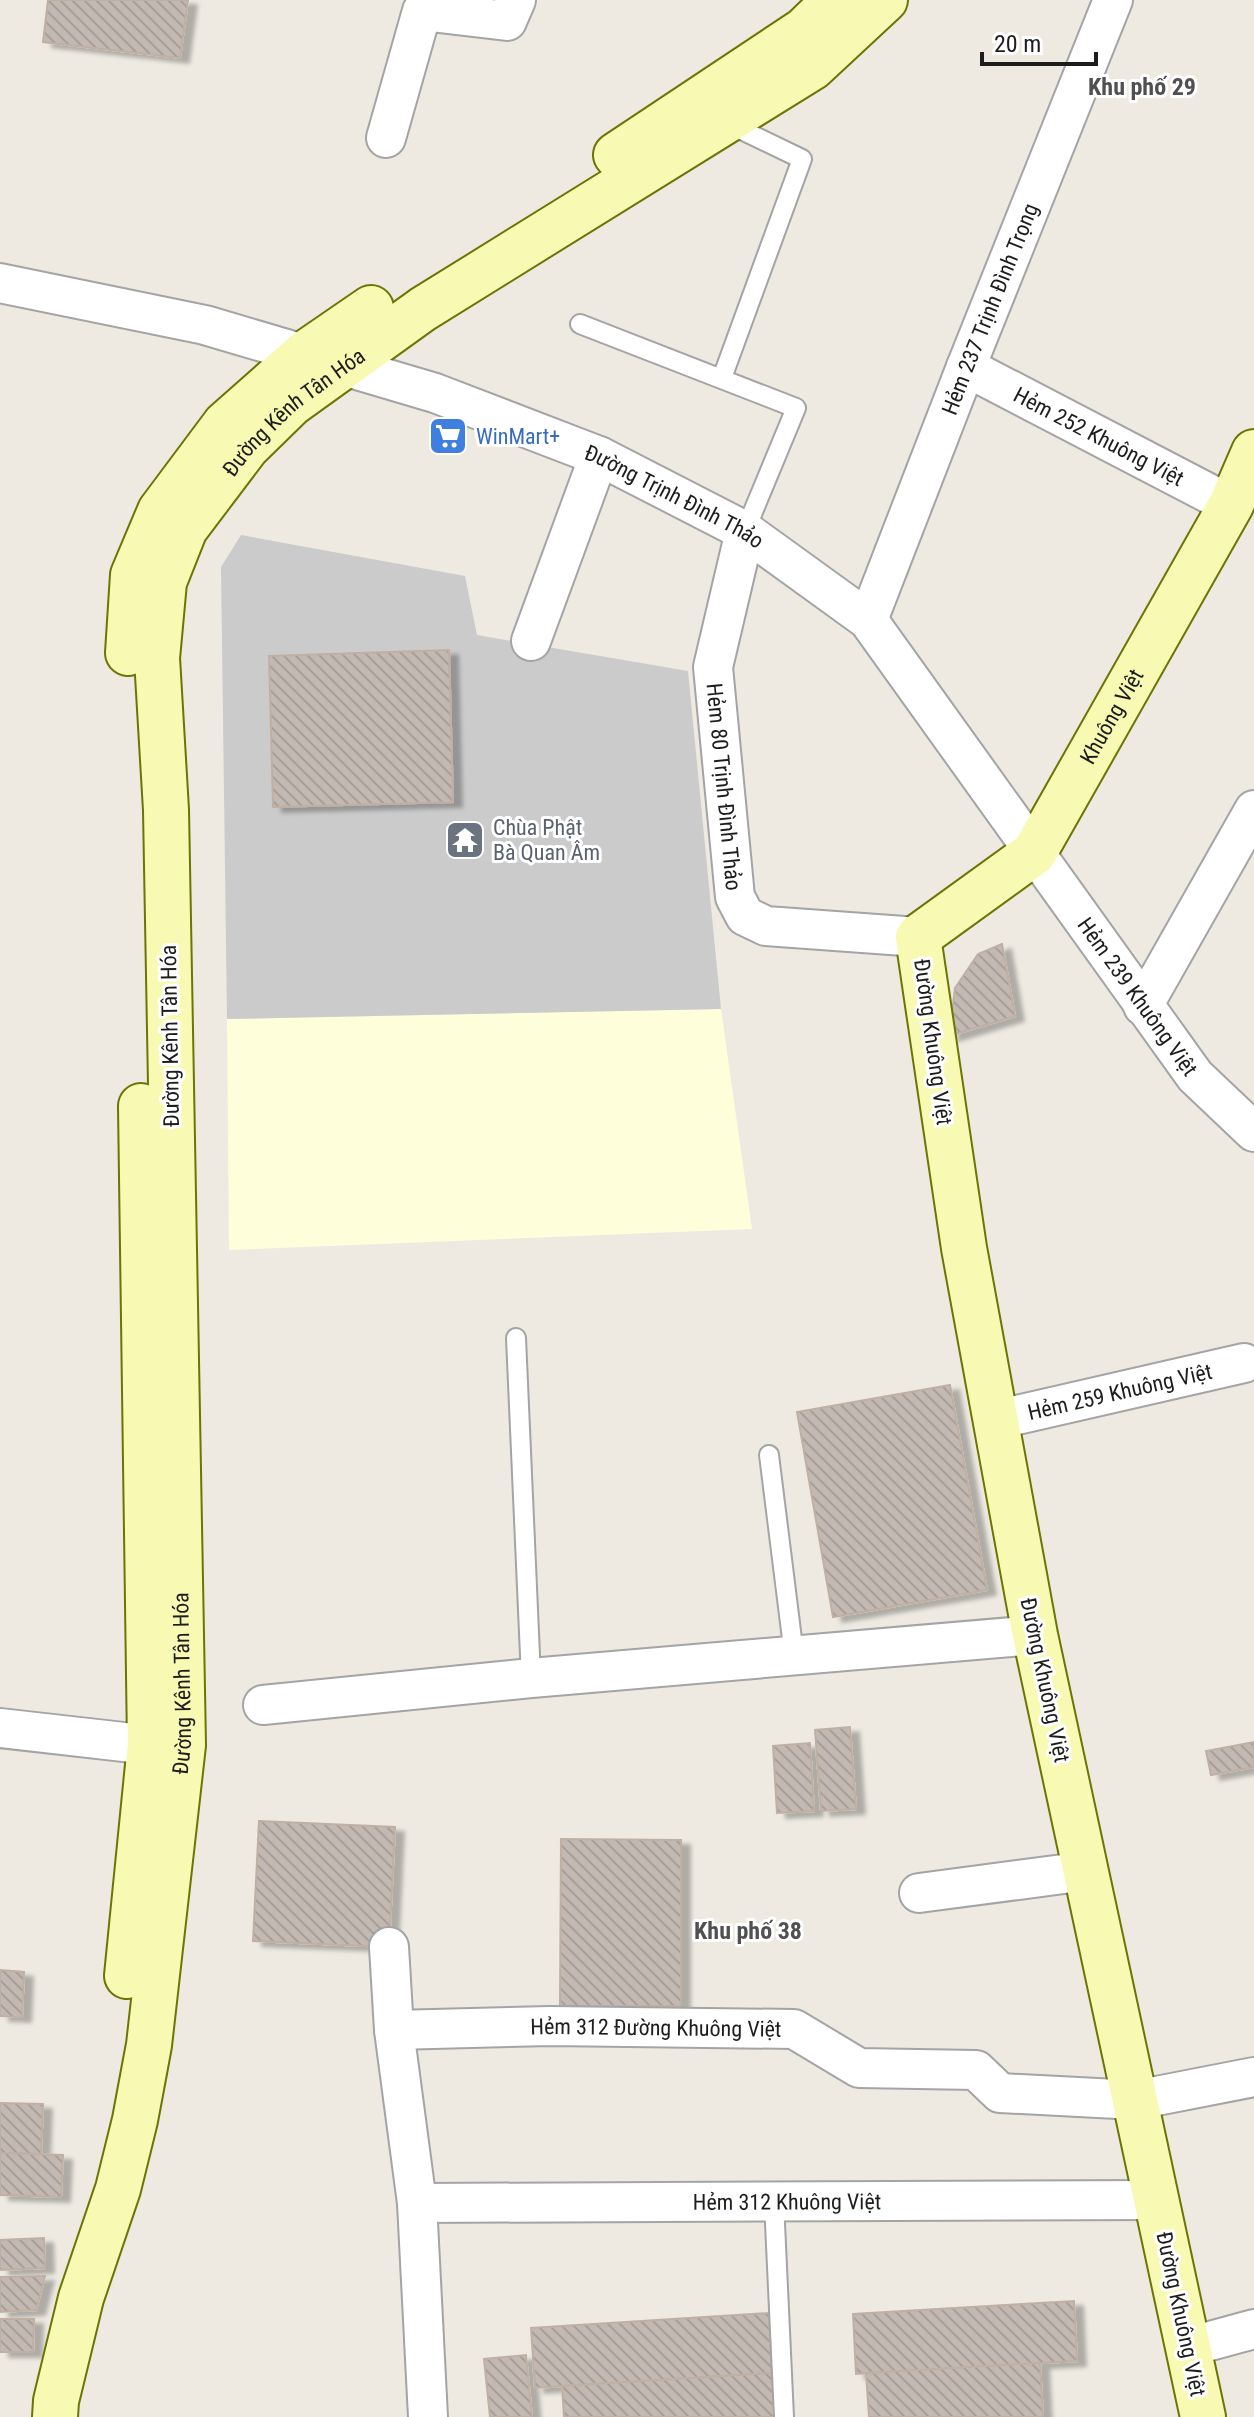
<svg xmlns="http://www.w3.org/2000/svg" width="1254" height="2417" font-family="'Roboto Condensed',sans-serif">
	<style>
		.education { fill: #fffedb }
		.religious { fill: #cbcbcb }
		.building { fill: url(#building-back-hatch); stroke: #c0b0a4; stroke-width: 2; filter: url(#shadow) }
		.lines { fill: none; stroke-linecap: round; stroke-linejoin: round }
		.lane-casing { stroke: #a4a4a4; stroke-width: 22 }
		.street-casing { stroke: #a4a4a4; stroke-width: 42 }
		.secondary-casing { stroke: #6a7503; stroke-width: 48 }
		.lane { stroke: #fff; stroke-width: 18 }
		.street { stroke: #fff; stroke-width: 38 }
		.secondary { stroke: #f8fab4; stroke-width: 44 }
		.labels { text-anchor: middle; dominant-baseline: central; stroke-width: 6; stroke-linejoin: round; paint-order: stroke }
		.street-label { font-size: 22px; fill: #1d1d1d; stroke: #fff }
		.shop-label { font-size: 22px; fill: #366cbe; stroke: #fff; text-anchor: start }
		.worship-label { font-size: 22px; fill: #5b616d; stroke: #fff; text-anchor: start }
		.neighbourhood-label { font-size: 24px; font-weight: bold; fill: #505050; stroke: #fff }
	</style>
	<defs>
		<pattern id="building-back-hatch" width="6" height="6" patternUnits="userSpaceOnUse" patternTransform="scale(2)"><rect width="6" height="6" fill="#c3b9b2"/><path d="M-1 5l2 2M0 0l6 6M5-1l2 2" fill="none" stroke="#a79f99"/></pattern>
		<filter id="shadow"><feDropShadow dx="9" dy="5" stdDeviation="2" flood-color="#0004"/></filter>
	</defs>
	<rect width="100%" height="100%" fill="#eeeae2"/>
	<polygon class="education" points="721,1009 752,1229 229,1250 227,1019"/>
	<polygon class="religious" points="241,535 465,576 477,635 688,671 721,1009 227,1019 221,567"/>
	<g class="building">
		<polygon points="48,0 188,0 180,58 43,42"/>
		<polygon points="449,650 453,802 273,807 269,656"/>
		<polygon points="1002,944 1015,1016 949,1036 955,988 978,954"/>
		<polygon points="950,1385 987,1590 833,1617 797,1412"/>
		<polygon points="850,1727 856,1809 821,1811 815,1730"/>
		<polygon points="1254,1742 1254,1767 1211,1775 1206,1751"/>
		<polygon points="810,1743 814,1811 777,1813 773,1746"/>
		<polygon points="259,1821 395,1827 389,1947 253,1941"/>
		<polygon points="561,1839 681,1840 681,2006 560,2006"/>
		<polygon points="0,1970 24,1972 22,2017 0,2016"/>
		<polygon points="0,2103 43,2104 41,2154 0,2153"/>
		<polygon points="0,2153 63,2155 61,2197 0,2195"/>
		<polygon points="44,2238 45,2268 0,2270 0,2240"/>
		<polygon points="45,2276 36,2310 0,2312 0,2277"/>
		<polygon points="1074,2301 1077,2361 856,2374 853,2314"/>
		<polygon points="769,2313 772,2373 535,2388 531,2328"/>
		<polygon points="0,2319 34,2319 33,2352 0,2352"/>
		<polygon points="526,2355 532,2417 490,2417 484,2359"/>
		<polygon points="1040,2363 1043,2417 869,2417 866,2373"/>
		<polygon points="772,2373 775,2417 564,2417 562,2386"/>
	</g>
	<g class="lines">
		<g class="lane-casing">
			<g id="lane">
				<polyline points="580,324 796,408 745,531"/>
				<polyline points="722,378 802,159 727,123"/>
				<polyline points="516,1338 531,1678"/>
				<polyline points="769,1455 794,1655"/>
				<polyline points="774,2202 784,2417"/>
			</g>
		</g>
		<g class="street-casing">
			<g id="street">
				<polyline points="386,138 422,11 507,21 516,0"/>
				<path id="s1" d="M0 283 205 325 435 393 599 456 745 531 868 620 1195 1076 1254 1132"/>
				<path id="s2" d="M966 367 1231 505"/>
				<path id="s3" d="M745 531 713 667 735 897 745 916 766 926 918 937"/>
				<path id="s4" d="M868 620 966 367 1113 0"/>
				<polyline points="531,641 599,456"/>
				<polyline points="1143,1006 1254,810"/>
				<path id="s5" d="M995 1420 1244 1363"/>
				<polyline points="263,1705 531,1678 1035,1635"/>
				<polyline points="0,1728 150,1745"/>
				<polyline points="919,1893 1086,1871"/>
				<polyline points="389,1947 394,2030 417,2203 428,2417"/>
				<path id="s6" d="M394 2030 550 2026 794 2029 859 2068 976 2070 1000 2093 1136 2100 1254 2077"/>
				<path id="s7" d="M417 2203 1156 2200"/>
				<polyline points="1188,2347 1254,2329"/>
			</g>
		</g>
		<g class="secondary-casing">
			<g id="secondary">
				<polyline points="616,155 804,30 835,0"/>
				<polyline points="128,653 133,575 160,511 225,424 304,354 371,308"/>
				<polyline points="127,1976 150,1745 141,1106"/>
				<path id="s8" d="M55 2417 56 2401 81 2298 118 2189 135 2120 149 2045 183 1745 166 810 157 658 164 582 185 529 247 447 291 404 423 309 813 67 885 0"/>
				<path id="s9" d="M1203 2417 1035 1635 964 1248 918 937 1034 853 1231 505 1254 452"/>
			</g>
		</g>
		<use href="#lane" class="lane"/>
		<use href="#street" class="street"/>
		<use href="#secondary" class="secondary"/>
	</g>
	<defs>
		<g id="supermarket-square" transform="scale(2)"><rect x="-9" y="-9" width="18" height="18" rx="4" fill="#3f7fe0" stroke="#fff"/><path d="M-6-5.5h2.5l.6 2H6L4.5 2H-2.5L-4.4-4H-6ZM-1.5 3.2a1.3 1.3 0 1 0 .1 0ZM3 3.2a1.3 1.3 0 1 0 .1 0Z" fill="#fff"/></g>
		<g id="temple-square" transform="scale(2)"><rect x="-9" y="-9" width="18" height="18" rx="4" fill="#6b7280" stroke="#fff"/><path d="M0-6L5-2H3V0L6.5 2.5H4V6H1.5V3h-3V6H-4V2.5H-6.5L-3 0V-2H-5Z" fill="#fff"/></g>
	</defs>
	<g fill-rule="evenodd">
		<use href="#supermarket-square" x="448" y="436"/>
		<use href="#temple-square" x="465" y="840"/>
	</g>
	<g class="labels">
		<g class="street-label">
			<text stroke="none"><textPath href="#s4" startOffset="334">Hẻm 237 Trịnh Đình Trọng</textPath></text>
			<text stroke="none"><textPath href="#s8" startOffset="2068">Đường Kênh Tân Hóa</textPath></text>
			<text stroke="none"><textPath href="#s2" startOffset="150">Hẻm 252 Khuông Việt</textPath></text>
			<text stroke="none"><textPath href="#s1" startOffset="710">Đường Trịnh Đình Thảo</textPath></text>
			<text stroke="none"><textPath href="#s9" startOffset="1808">Khuông Việt</textPath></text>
			<text stroke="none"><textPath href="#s3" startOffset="260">Hẻm 80 Trịnh Đình Thảo</textPath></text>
			<text stroke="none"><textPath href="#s1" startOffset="1404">Hẻm 239 Khuông Việt</textPath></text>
			<text transform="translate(170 1036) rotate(-91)">Đường Kênh Tân Hóa</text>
			<text transform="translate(933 1042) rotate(82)">Đường Khuông Việt</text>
			<text stroke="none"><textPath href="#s5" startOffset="128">Hẻm 259 Khuông Việt</textPath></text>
			<text transform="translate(1045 1680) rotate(78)">Đường Khuông Việt</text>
			<text stroke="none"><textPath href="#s8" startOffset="748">Đường Kênh Tân Hóa</textPath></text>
			<text stroke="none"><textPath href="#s6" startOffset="262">Hẻm 312 Đường Khuông Việt</textPath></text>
			<text stroke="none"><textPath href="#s7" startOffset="370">Hẻm 312 Khuông Việt</textPath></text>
			<text transform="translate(1181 2314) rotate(78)">Đường Khuông Việt</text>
		</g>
		<g class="shop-label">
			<text x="476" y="436">WinMart+</text>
		</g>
		<g class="worship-label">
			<text x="493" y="827">Chùa Phật<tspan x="493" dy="25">Bà Quan Âm</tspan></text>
		</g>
		<g class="neighbourhood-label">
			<text x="1142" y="87">Khu phố 29</text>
			<text x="748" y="1931">Khu phố 38</text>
		</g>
	</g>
	<path d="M982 52v12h114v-12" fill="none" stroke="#1d1d1d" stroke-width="4"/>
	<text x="994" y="52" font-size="24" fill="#1d1d1d" stroke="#ffffff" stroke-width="6" paint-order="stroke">20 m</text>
</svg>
